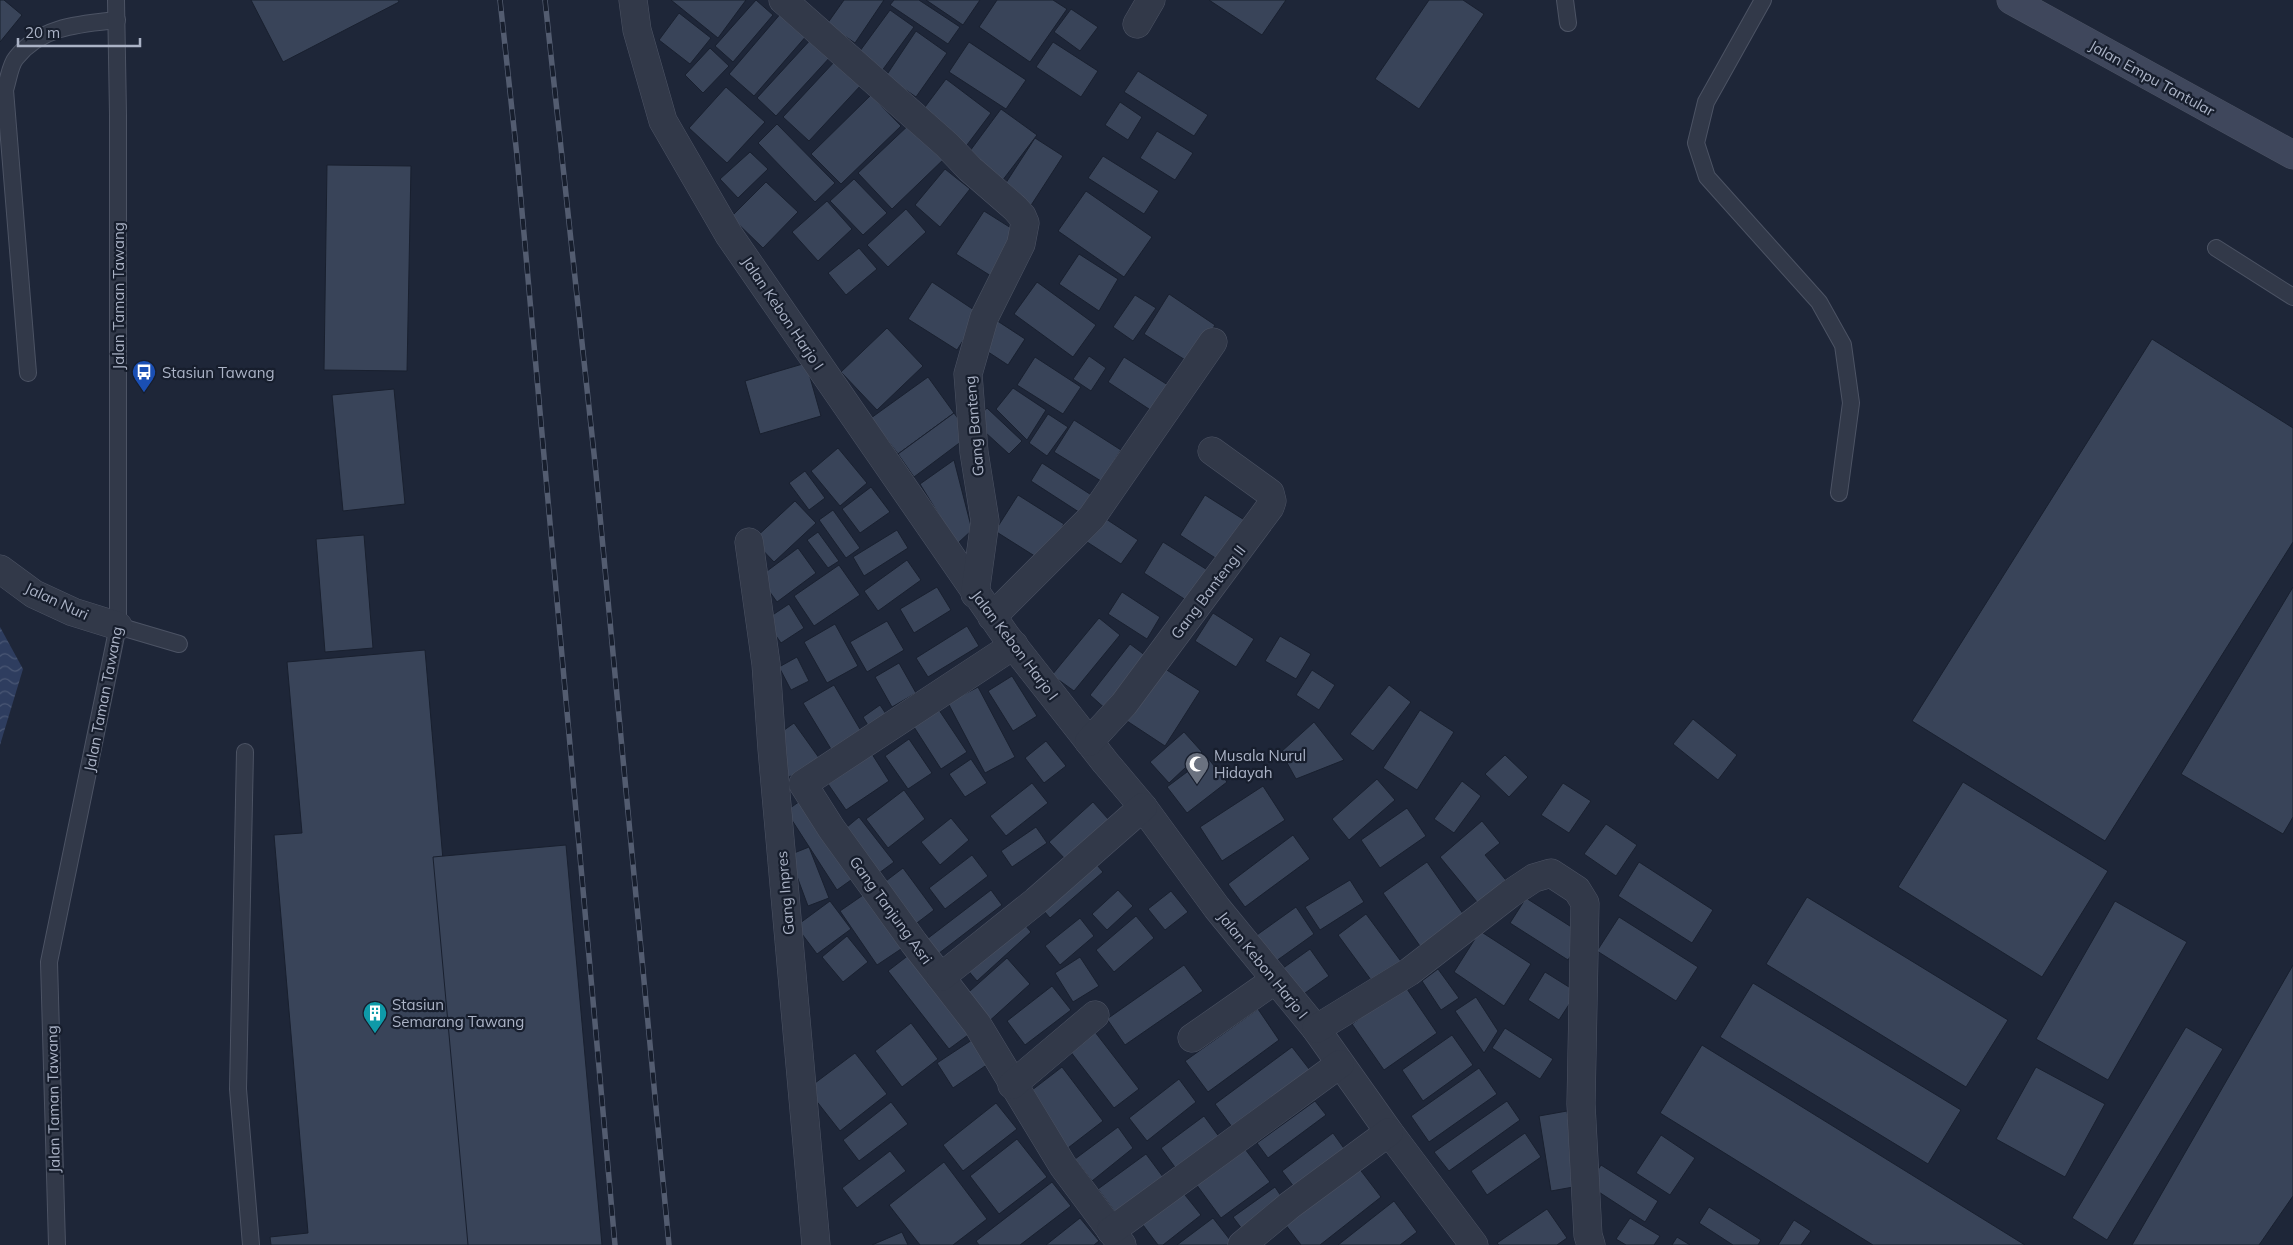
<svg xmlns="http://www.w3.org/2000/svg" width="2293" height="1245" font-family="Mulish,sans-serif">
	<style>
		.water { fill: url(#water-waves) }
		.building { fill: #394459; stroke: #19202f }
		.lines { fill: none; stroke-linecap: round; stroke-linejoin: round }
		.lane-casing { stroke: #4c5364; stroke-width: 18 }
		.street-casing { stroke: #4c5364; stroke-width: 29 }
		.secondary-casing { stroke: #4c5364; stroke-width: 29 }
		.lane { stroke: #323949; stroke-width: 16 }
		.street { stroke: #323949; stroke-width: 28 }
		.secondary { stroke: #3f475c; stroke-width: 28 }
		.rail-casing { stroke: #535c70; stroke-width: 5.5 }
		.rail { stroke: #171e2d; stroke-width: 4; stroke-dasharray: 11; stroke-linecap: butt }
		.labels { text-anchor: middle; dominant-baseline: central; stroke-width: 4.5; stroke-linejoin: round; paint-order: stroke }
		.street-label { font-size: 15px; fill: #abb3c6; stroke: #171e2d }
		.poi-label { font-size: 15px; fill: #abb3c6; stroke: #171e2d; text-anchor: start }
	</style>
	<defs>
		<pattern id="water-waves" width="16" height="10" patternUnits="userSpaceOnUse" patternTransform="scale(1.25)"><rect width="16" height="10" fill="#2e3d5f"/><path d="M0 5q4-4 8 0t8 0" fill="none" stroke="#4a5774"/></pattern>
	</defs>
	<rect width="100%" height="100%" fill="#1e2638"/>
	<polygon class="water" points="0,627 23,669 0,745"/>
	<g class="building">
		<polygon points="0,0 4,0 22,15 0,42"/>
		<polygon points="251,0 398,0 399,2 283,62"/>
		<polygon points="671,0 746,0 718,38"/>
		<polygon points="756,0 773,15 733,62 715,46"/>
		<polygon points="844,0 884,0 855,43 827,24"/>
		<polygon points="894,0 919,0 960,27 948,44 890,5"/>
		<polygon points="926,0 980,0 963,25"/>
		<polygon points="997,0 1053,0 1067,9 1030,62 979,27"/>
		<polygon points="1209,0 1286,0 1262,35"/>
		<polygon points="1429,0 1463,0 1484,14 1419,109 1375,79"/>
		<polygon points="1071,9 1098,27 1080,51 1054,32"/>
		<polygon points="890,10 914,27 881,72 857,55"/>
		<polygon points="782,12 808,34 754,96 729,74"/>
		<polygon points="679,13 711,38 690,64 659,40"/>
		<polygon points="916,31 947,53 916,97 886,76"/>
		<polygon points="813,37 832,55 776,116 757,98"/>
		<polygon points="969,42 1026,80 1006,109 949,72"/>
		<polygon points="1053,42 1098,71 1081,97 1036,67"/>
		<polygon points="710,48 729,66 703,93 685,75"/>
		<polygon points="836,60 862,84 809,141 783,117"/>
		<polygon points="1138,71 1208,115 1194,136 1124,92"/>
		<polygon points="946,79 991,113 964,149 919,115"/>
		<polygon points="726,87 765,122 727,163 689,128"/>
		<polygon points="871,95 901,126 841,184 811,154"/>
		<polygon points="1120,102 1142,117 1128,140 1105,125"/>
		<polygon points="1001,109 1037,135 999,185 964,159"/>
		<polygon points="913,121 947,156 892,209 858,173"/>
		<polygon points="777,124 835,183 815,202 758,143"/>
		<polygon points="1157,131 1193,153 1175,180 1140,158"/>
		<polygon points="1035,138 1063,156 1028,210 1000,192"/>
		<polygon points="750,152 768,169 738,198 720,179"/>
		<polygon points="1103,156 1159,191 1144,214 1088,178"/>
		<polygon points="327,165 411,166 407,371 324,370"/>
		<polygon points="945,169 970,189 940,227 915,205"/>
		<polygon points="854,179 887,213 863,235 830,201"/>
		<polygon points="766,182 798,212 763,248 731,217"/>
		<polygon points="1086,191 1152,237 1124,277 1058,231"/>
		<polygon points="827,201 852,229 818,261 792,232"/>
		<polygon points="906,209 926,232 888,267 867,245"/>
		<polygon points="984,211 1019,233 991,276 956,254"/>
		<polygon points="859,248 877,269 846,295 828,273"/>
		<polygon points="1079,254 1118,279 1099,311 1059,284"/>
		<polygon points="932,282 980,314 957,350 908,319"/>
		<polygon points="1037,282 1096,325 1073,357 1014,314"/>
		<polygon points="1169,294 1215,325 1190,363 1144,334"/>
		<polygon points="1135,295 1156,308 1133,341 1113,327"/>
		<polygon points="996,320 1025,339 1008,365 979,346"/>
		<polygon points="887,328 923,366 877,410 841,372"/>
		<polygon points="2152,339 2293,428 2293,542 2105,841 1912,721"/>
		<polygon points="1089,356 1106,368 1091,391 1073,379"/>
		<polygon points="1035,357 1081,387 1063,414 1017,385"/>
		<polygon points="1124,357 1171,387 1155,413 1108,382"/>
		<polygon points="806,363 821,416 760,434 745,381"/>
		<polygon points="928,377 954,413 898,454 871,418"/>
		<polygon points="1013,388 1046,410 1027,440 996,409"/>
		<polygon points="394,389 405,504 343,511 332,395"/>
		<polygon points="987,408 1022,441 1009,454 974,422"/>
		<polygon points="954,413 970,435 914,477 898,454"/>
		<polygon points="1048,414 1068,427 1047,456 1029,443"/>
		<polygon points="1074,420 1121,450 1101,481 1054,452"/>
		<polygon points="838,448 867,483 840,506 811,471"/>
		<polygon points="954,460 972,530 957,544 920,484"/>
		<polygon points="1042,463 1096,498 1085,516 1031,481"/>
		<polygon points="805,471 825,498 809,510 789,483"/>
		<polygon points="871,487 890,512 860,533 842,509"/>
		<polygon points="1018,495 1064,524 1041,560 995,531"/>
		<polygon points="1205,495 1246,521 1220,561 1180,535"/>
		<polygon points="795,501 816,523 774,562 753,540"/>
		<polygon points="833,510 860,548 846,558 819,520"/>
		<polygon points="1100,515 1138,540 1121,564 1084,540"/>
		<polygon points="897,530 908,548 864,576 853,557"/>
		<polygon points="818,532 839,561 828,568 807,540"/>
		<polygon points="364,535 373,648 325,652 316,539"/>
		<polygon points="1163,542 1209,571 1189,602 1144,573"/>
		<polygon points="798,548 816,573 777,602 759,577"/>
		<polygon points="907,560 921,580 878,611 864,591"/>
		<polygon points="839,565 860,595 814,626 794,596"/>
		<polygon points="937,587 951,610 914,633 900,609"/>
		<polygon points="2293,587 2293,817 2283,834 2181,774"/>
		<polygon points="1122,592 1160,617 1147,639 1108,614"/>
		<polygon points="789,604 804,628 781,643 765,620"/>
		<polygon points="1213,613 1254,639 1236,667 1195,641"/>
		<polygon points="1099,618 1120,635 1074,691 1052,675"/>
		<polygon points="887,621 904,650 867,672 850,642"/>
		<polygon points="835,624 858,666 827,683 804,642"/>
		<polygon points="967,626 979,646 928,677 916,658"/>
		<polygon points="1280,636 1311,654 1296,679 1265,661"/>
		<polygon points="1130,644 1150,659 1108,711 1090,695"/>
		<polygon points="425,650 476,1245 271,1245 270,1237 308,1233 274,835 302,833 287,662"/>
		<polygon points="797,657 809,681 791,690 779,667"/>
		<polygon points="899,663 916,693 892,707 875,677"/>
		<polygon points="1162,667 1200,691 1165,746 1127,721"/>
		<polygon points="1312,670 1335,685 1319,710 1296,695"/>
		<polygon points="1012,676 1037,716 1013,731 988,691"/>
		<polygon points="834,685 864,736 834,754 803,703"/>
		<polygon points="1389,685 1411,702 1373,751 1350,734"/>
		<polygon points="978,687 1015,757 985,773 948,703"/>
		<polygon points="880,705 890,720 872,732 863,717"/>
		<polygon points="939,710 967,752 941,769 914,727"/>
		<polygon points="1420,710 1454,732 1417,790 1383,768"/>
		<polygon points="1693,719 1737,755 1718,780 1673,744"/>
		<polygon points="1314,722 1344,760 1296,779 1281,752"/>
		<polygon points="794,723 822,762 778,782 773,738"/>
		<polygon points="1184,732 1202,752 1169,783 1150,762"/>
		<polygon points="909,739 932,773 908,789 885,756"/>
		<polygon points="1046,741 1066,766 1044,783 1025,758"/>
		<polygon points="872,754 889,781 846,810 828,784"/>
		<polygon points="1505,755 1528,777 1509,797 1485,774"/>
		<polygon points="1207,757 1227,782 1187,813 1167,787"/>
		<polygon points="971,759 987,783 965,797 949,774"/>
		<polygon points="1377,779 1395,800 1349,840 1332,819"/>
		<polygon points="1462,781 1481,796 1454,833 1434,819"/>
		<polygon points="1963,782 2108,871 2042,977 1898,887"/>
		<polygon points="1032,783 1048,803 1006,836 990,816"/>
		<polygon points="1563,783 1591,801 1569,833 1541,815"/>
		<polygon points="1263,786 1285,820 1222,861 1200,827"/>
		<polygon points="904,790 925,819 888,848 866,819"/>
		<polygon points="807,796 858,875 837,890 786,811"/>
		<polygon points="1093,802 1109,820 1066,860 1049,842"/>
		<polygon points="1407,808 1426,836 1380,868 1361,840"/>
		<polygon points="859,817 894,862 875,876 841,832"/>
		<polygon points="951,818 969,840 940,865 921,842"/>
		<polygon points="1482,821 1500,843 1485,855 1510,885 1482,908 1440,857"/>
		<polygon points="1606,824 1637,845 1616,876 1584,854"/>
		<polygon points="1036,827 1047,843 1012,867 1001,851"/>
		<polygon points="1293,835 1310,859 1245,907 1228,884"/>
		<polygon points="566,845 602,1245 468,1245 433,857"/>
		<polygon points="809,847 829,898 808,906 789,855"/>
		<polygon points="972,855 988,876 945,909 929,888"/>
		<polygon points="1091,858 1103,872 1050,918 1038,904"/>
		<polygon points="1427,862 1466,918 1422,949 1383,893"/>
		<polygon points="1639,862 1713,910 1692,943 1618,896"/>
		<polygon points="903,868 934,910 909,929 878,887"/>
		<polygon points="1350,880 1364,902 1320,930 1305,907"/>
		<polygon points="991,890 1002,905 934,957 923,942"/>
		<polygon points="1118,890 1133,906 1107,930 1092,914"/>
		<polygon points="869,891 907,945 877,965 840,911"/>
		<polygon points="1171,891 1188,912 1165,930 1148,909"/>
		<polygon points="1807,897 2008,1020 1966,1087 1766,964"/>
		<polygon points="1526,898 1584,935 1568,960 1510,923"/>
		<polygon points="830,901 851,929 817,954 796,926"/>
		<polygon points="2115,901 2187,942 2108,1080 2036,1039"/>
		<polygon points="1296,907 1314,934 1272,964 1254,937"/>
		<polygon points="1366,914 1403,964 1374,984 1338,935"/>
		<polygon points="1136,916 1154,938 1114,972 1096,950"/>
		<polygon points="1619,917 1698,967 1676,1001 1597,951"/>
		<polygon points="1019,918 1031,932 977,981 966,968"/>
		<polygon points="1080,918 1094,936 1060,965 1045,946"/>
		<polygon points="1480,931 1531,964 1504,1006 1454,972"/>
		<polygon points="847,936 868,962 843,982 822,957"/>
		<polygon points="1310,949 1329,976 1298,998 1279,971"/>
		<polygon points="914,951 975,1030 949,1049 888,971"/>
		<polygon points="1080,957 1099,986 1073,1002 1055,973"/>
		<polygon points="1007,958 1030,984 985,1025 961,999"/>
		<polygon points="1184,965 1203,991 1125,1045 1107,1019"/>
		<polygon points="2293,965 2293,1196 2259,1245 2132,1245"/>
		<polygon points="1438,969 1459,998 1441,1010 1422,981"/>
		<polygon points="1545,972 1577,992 1559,1020 1528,1000"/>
		<polygon points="1753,983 1961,1110 1928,1164 1720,1037"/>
		<polygon points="1052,986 1071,1010 1025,1045 1007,1021"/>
		<polygon points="1405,986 1437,1033 1384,1070 1352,1024"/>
		<polygon points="1476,997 1498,1031 1484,1053 1455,1011"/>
		<polygon points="1258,1009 1279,1040 1208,1092 1185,1061"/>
		<polygon points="911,1023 938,1059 902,1087 875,1051"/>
		<polygon points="2186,1027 2223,1049 2107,1240 2072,1218"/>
		<polygon points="1505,1028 1553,1059 1540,1079 1492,1048"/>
		<polygon points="1095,1032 1139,1089 1114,1108 1070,1051"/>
		<polygon points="1452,1035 1473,1065 1423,1101 1402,1070"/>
		<polygon points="975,1038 991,1062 953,1088 937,1063"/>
		<polygon points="1702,1045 2025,1245 1873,1245 1660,1113"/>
		<polygon points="1292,1047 1313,1074 1235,1131 1215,1104"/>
		<polygon points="855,1053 887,1094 840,1131 807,1089"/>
		<polygon points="1062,1067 1103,1121 1064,1151 1023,1097"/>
		<polygon points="2036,1067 2105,1104 2065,1177 1996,1139"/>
		<polygon points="1479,1068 1497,1094 1429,1142 1411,1116"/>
		<polygon points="1179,1079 1196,1102 1147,1141 1129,1118"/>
		<polygon points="1315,1101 1326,1115 1268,1158 1257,1143"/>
		<polygon points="1507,1101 1520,1120 1449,1171 1434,1152"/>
		<polygon points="891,1102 908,1124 859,1161 843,1140"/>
		<polygon points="996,1103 1017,1129 963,1171 943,1145"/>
		<polygon points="1567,1111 1579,1186 1551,1191 1539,1116"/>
		<polygon points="1204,1116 1220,1138 1177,1170 1161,1148"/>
		<polygon points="1118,1127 1133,1148 1092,1181 1075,1159"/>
		<polygon points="1333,1133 1348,1154 1297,1191 1282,1171"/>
		<polygon points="1525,1133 1541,1157 1487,1195 1471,1171"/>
		<polygon points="1661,1135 1695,1158 1670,1195 1636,1173"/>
		<polygon points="1017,1139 1047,1177 999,1214 970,1176"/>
		<polygon points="1242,1145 1270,1182 1221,1218 1193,1180"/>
		<polygon points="890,1151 906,1171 857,1208 842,1188"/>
		<polygon points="1146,1154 1169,1185 1121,1220 1098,1189"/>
		<polygon points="944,1162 987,1219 953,1245 920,1245 889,1205"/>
		<polygon points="1355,1163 1381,1197 1320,1245 1301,1245 1282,1220"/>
		<polygon points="1601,1165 1658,1201 1645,1222 1588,1185"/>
		<polygon points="1052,1182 1071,1206 1020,1245 979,1245 976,1241"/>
		<polygon points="1275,1187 1283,1199 1242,1229 1233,1217"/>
		<polygon points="1181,1190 1201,1215 1163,1245 1158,1245 1140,1221"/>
		<polygon points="1394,1201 1417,1232 1400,1245 1338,1245"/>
		<polygon points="1709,1207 1761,1240 1758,1245 1733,1245 1699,1223"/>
		<polygon points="1547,1209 1567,1238 1557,1245 1499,1245 1497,1243"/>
		<polygon points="1080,1218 1099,1241 1094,1245 1046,1245"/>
		<polygon points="1213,1218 1234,1245 1177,1245"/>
		<polygon points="1630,1218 1660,1236 1654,1245 1626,1245 1616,1239"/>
		<polygon points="1794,1220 1811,1231 1801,1245 1778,1245"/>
		<polygon points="902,1232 908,1245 872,1245"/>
		<polygon points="1677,1237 1690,1245 1672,1245"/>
	</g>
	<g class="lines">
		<g class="lane-casing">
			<g id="lane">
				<polyline points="1565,0 1568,23"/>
				<polyline points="1763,0 1706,102 1696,143 1707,177 1819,302 1843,345 1851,403 1839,493"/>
				<polyline points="2216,248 2293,297"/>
				<path d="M28 373 5 90C8 81 10 65 16 58 41 26 80 24 117 20"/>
				<polyline points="118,626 179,644"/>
				<polyline points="245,752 238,1089 251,1245"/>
				<polyline points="57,1245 49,962 118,626 118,115 116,0"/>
			</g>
		</g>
		<g class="street-casing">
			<g id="street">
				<polyline points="633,0 637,30 663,121 729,235 1006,636 1105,762 1143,807 1217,908 1316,1029 1389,1132 1474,1245"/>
				<polyline points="783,0 947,145 970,169 1015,208 1022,216 1025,223 1021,244 984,318 968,374 974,452 985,521 975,594"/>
				<polyline points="1137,24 1151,0"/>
				<polyline points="749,542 766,664 772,749 816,1245"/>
				<polyline points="0,569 34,594 73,612 118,626"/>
				<polyline points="992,617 1092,517 1213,342"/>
				<polyline points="1014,645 803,784 831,828 914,943 977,1024 1063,1166 1122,1245"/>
				<polyline points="1089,742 1124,704 1270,507 1272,501 1270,493 1212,451"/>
				<polyline points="941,977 1036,901 1143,807"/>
				<polyline points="1316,1029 1409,972 1510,894 1534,878 1551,873 1577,890 1585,903 1581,1104 1588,1235 1591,1245"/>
				<polyline points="1192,1038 1275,980"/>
				<polyline points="1012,1085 1095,1015"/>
				<polyline points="1111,1231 1340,1064"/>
				<polyline points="1242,1245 1290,1205 1389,1132"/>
			</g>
		</g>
		<g class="secondary-casing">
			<polyline id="secondary" points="2011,0 2293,155"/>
		</g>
		<use href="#lane" class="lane"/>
		<use href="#street" class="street"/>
		<use href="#secondary" class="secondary"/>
		<g class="rail-casing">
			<g id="rail">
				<polyline points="500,0 517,156 615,1245"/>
				<polyline points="545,0 595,463 669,1245"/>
			</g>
		</g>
		<use href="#rail" class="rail"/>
	</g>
	<defs>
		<g id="bus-pin" transform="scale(1.25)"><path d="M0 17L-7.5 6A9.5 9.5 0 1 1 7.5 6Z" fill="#1a4fb4" stroke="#171e2d"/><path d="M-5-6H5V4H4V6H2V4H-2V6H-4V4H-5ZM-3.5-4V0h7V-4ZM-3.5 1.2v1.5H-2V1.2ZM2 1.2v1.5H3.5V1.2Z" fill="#fff"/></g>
		<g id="mosque-pin" transform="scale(1.25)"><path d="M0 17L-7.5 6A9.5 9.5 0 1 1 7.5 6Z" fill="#6b7280" stroke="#171e2d"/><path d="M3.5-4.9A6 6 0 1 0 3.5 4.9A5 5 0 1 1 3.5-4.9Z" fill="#fff"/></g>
		<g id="building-pin" transform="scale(1.25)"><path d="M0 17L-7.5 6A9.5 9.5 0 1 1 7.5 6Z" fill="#0f9aa8" stroke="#171e2d"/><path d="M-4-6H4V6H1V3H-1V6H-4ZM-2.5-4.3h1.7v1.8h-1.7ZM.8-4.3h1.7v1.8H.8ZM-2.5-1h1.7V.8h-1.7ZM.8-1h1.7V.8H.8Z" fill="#fff"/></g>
	</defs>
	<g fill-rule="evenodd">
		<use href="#bus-pin" x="144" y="372"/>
		<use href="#mosque-pin" x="1197" y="764"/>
		<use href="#building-pin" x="375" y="1013"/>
	</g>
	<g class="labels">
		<g class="street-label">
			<text transform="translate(2152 78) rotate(29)">Jalan Empu Tantular</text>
			<text transform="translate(118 296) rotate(-90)">Jalan Taman Tawang</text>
			<text transform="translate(783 313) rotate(56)">Jalan Kebon Harjo I</text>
			<text transform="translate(974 426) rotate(-95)">Gang Banteng</text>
			<text transform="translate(1208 592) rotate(-53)">Gang Banteng II</text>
			<text transform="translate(57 601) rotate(25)">Jalan Nuri</text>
			<text transform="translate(1015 645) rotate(53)">Jalan Kebon Harjo I</text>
			<text transform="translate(103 699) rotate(-79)">Jalan Taman Tawang</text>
			<text transform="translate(785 893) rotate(-95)">Gang Inpres</text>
			<text transform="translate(891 910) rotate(54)">Gang Tanjung Asri</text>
			<text transform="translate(1263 965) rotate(51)">Jalan Kebon Harjo I</text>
			<text transform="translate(53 1099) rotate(-91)">Jalan Taman Tawang</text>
		</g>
		<g class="poi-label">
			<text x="162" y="372">Stasiun Tawang</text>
			<text x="1214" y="755">Musala Nurul<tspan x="1214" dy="17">Hidayah</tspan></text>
			<text x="392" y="1004">Stasiun<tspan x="392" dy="17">Semarang Tawang</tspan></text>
		</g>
	</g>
	<path d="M18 38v8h122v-8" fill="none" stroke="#abb3c6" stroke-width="2.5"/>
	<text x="25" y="38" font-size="15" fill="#abb3c6" stroke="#171e2d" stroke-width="4" paint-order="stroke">20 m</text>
</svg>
